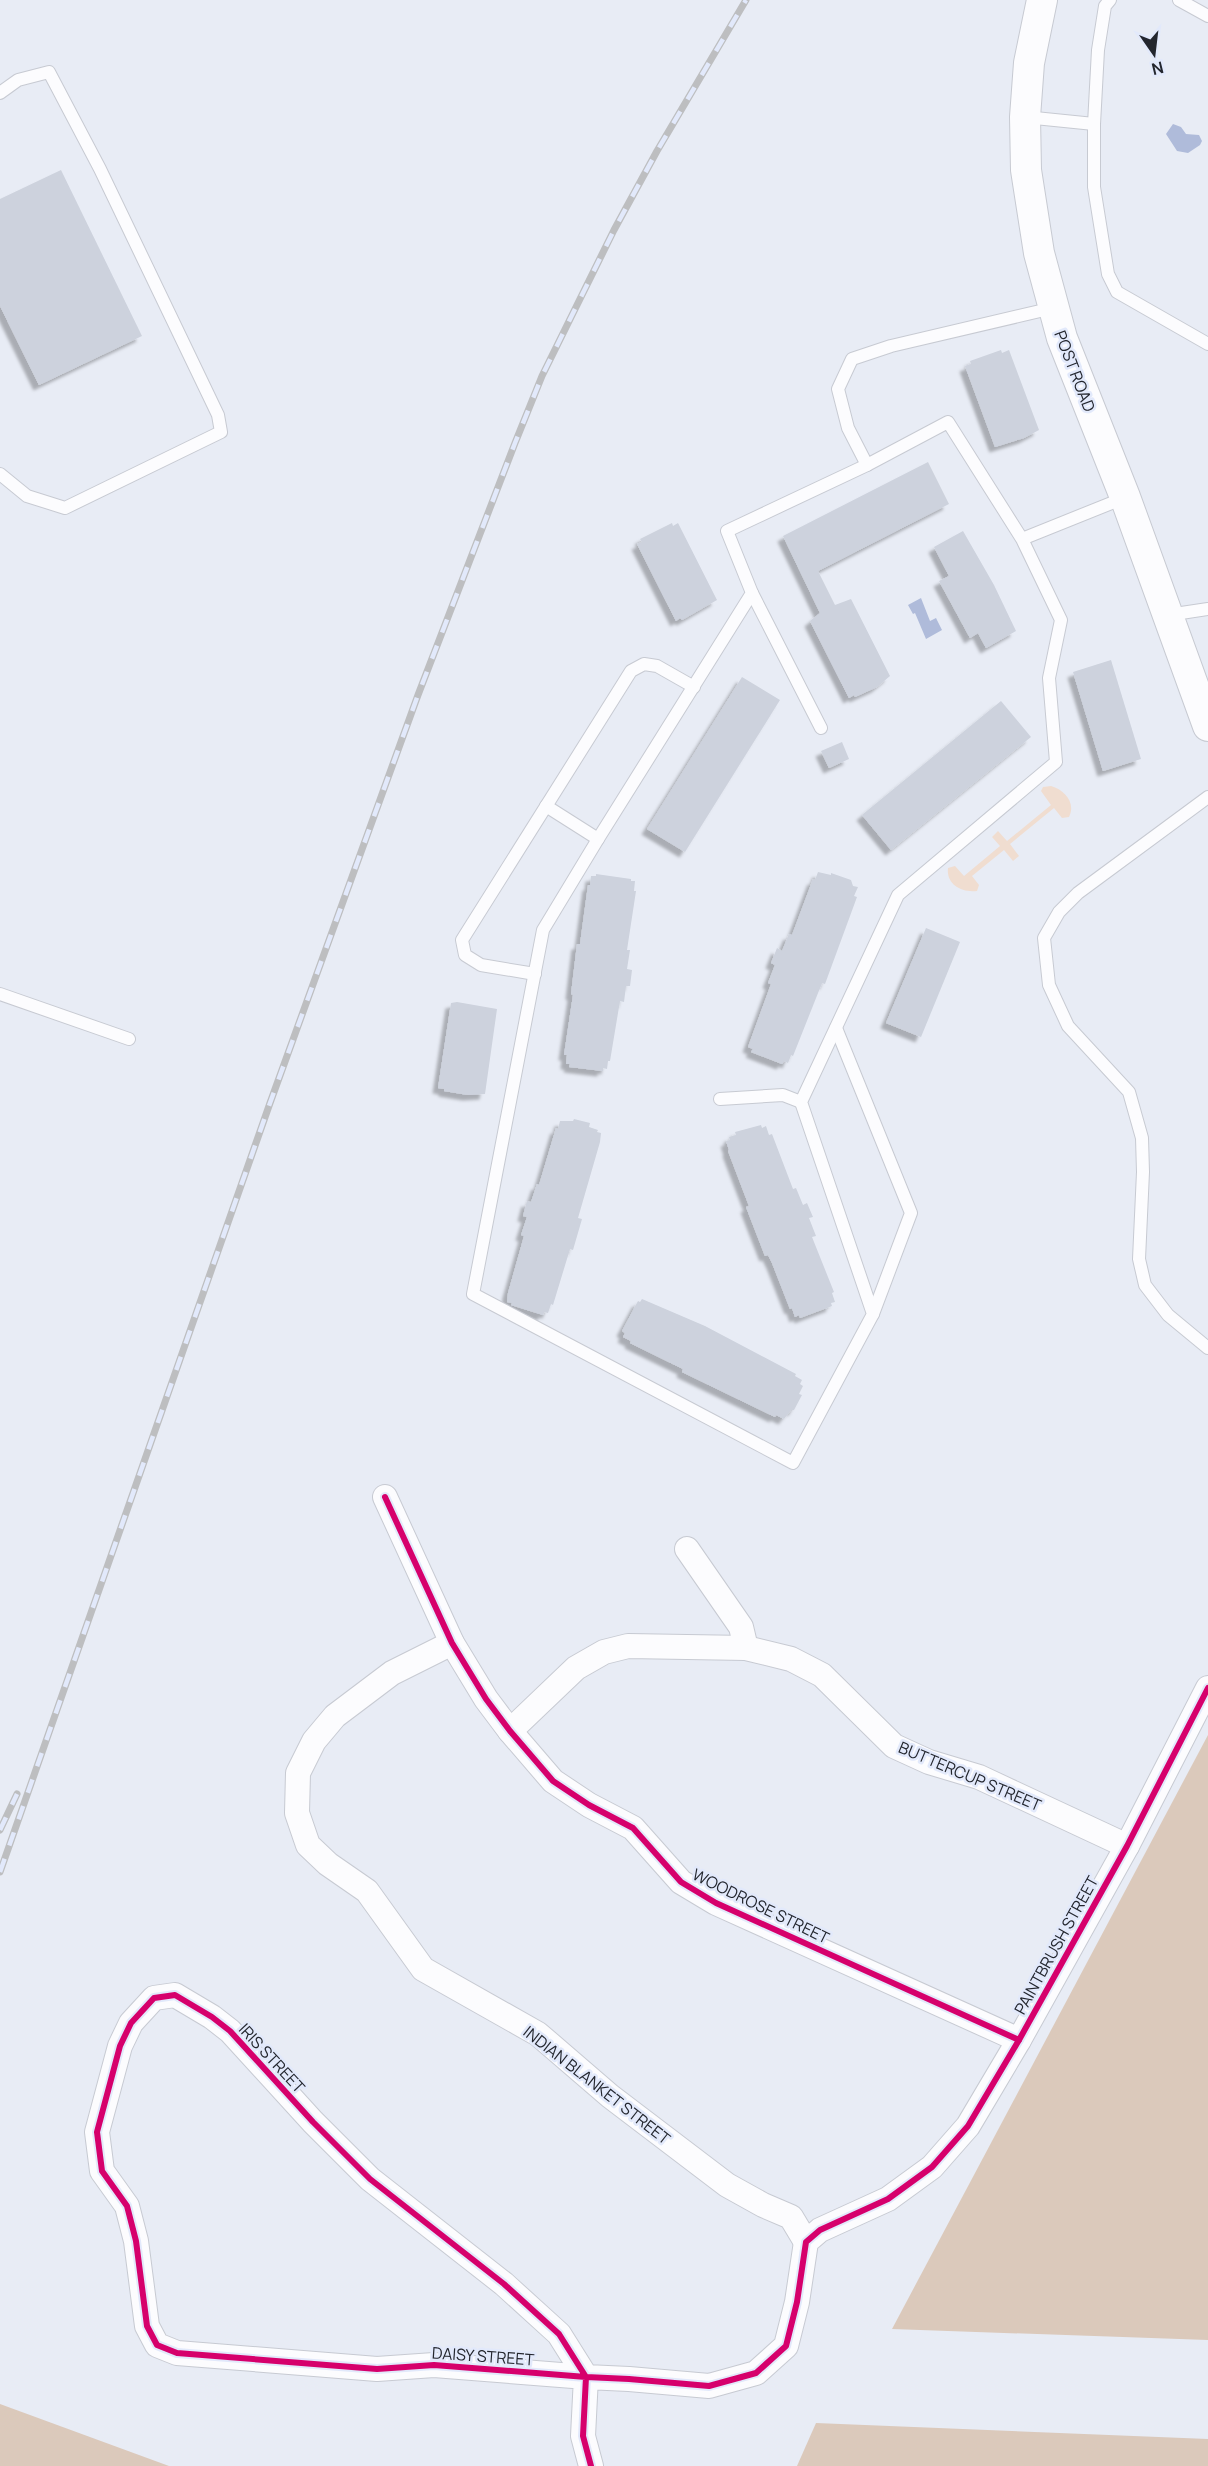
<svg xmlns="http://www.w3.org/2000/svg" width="1208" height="2466" font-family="Manrope,sans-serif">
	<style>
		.green { fill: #f0ddd0 }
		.forest { fill: #dbc9bb }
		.water { fill: #afbbda }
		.building { fill: #cdd2dd; filter: url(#shadow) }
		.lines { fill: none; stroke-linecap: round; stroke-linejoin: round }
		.service-casing { stroke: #c7cad2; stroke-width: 14 }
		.minor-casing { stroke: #c7cad2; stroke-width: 26 }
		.tertiary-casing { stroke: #c7cad2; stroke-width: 32 }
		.service { stroke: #fcfcfe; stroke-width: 12 }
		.minor { stroke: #fcfcfe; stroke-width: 24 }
		.tertiary { stroke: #fcfcfe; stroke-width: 30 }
		.rail-casing { stroke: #bdbec0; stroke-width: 7 }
		.rail { stroke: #e2e9fb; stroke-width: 4.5; stroke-dasharray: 14; stroke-linecap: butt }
		.cycleway-casing { stroke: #e2e9fb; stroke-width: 10 }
		.cycleway { stroke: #d6006c; stroke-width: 6 }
		.labels { text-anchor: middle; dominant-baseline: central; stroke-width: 5; stroke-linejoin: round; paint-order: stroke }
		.street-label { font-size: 16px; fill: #23262e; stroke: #e2e9fb }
	</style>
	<defs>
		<filter id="shadow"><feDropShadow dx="-5.5" dy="5.5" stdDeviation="1.5" flood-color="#0004"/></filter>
	</defs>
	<rect width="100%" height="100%" fill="#e8ecf5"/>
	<path class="green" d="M1051 786C1065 790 1076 803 1069 817L1062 818 1054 808 1010 844 1019 856 1013 861 1004 850 972 876 979 885 977 891C961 893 946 884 948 868L955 866 964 876 1000 846 992 837 998 831 1007 841 1051 805 1041 791 1043 787Z"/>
	<g class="forest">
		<polygon points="1208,1735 1208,2340 892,2329"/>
		<polygon points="0,2404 169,2466 0,2466"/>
		<polygon points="816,2423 1208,2439 1208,2466 797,2466"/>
	</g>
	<g class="water">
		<polygon points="1173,124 1181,127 1186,134 1199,135 1202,141 1200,145 1188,153 1177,151 1166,134"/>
		<polygon points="921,598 930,621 936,618 942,630 926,639 915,613 913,614 908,605"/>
	</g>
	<g class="building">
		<polygon points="61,170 142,336 39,385 0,306 0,199"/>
		<polygon points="1001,350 1002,353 1009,350 1039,430 1024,438 995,447 965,366 971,364 970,361"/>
		<polygon points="928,462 949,504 818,571 835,605 851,599 890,676 877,687 855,697 854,695 849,698 810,621 820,613 783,536"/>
		<polygon points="672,523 673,526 678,523 717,600 682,620 680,618 676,621 637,544 642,542 640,539"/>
		<polygon points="963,531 994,585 1016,631 986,648 978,633 970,638 939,581 949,576 934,547"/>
		<polygon points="1111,660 1141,759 1103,771 1073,672"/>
		<polygon points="742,677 780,700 685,852 647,829"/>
		<polygon points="1001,701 1031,737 891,850 862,815"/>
		<polygon points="842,742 849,759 829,768 821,751"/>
		<polygon points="818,872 831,875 831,873 851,880 853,886 858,887 854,896 857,897 825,984 822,983 793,1056 791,1055 788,1063 784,1061 782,1064 751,1052 753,1049 748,1047 771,984 768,983 775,965 771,963 777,948 782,951 789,934 792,935 813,879 815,880"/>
		<polygon points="596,874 631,879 631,881 635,881 634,891 636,891 627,950 630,950 627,969 632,970 630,986 626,986 624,1002 620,1001 610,1061 608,1061 607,1069 603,1068 603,1071 569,1067 570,1064 566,1064 567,1055 564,1055 573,995 571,994 577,944 580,944 588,885 590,885 591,876 596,876"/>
		<polygon points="926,928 960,942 921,1037 886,1023"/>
		<polygon points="457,1002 497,1009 485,1094 468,1095 444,1091 444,1089 438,1088 451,1003"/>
		<polygon points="574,1119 590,1123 589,1127 598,1130 597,1132 601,1133 600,1142 578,1218 582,1219 573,1250 570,1249 553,1305 551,1304 548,1313 544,1312 543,1315 511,1305 512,1303 507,1302 508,1293 524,1236 521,1235 527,1217 523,1216 527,1201 531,1202 537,1184 539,1185 556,1128 558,1129 560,1121 573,1121"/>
		<polygon points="761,1125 762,1128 766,1126 769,1135 772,1134 793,1189 796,1188 803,1205 807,1203 813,1217 809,1218 816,1236 812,1237 834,1292 832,1293 835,1302 831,1303 832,1306 800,1318 799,1315 795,1317 792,1308 790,1309 772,1263 768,1255 765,1256 746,1207 749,1206 728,1151 729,1150 726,1141 730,1140 729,1137 736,1135 735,1132"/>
		<polygon points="642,1299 705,1326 796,1374 795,1376 802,1380 800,1384 803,1386 799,1394 802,1395 794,1410 791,1410 784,1419 776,1415 775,1417 682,1372 683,1369 630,1343 631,1341 623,1337 625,1333 622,1331 638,1301 640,1302"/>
	</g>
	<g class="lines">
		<g class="service-casing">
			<g id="service">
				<polyline points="1110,0 1105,6 1098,50 1094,124 1094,187 1108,274 1117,292 1208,344"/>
				<polyline points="1179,0 1208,16"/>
				<polyline points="0,93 18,80 49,72 100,169 218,415 221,432 65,508 27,496 0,474"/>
				<polyline points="1025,117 1094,124"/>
				<polyline points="867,465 848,428 838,389 852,359 891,346 1053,308"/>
				<polyline points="1022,539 1061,620 1049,678 1056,762 898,895 801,1102 873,1314 793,1463 473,1294 543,930 598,839 752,593 727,531 867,465 948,422 1022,539 1124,498"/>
				<polyline points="752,593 821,728"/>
				<polyline points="1168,615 1208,609"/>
				<polyline points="1208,797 1078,893 1059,912 1044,938 1049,985 1068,1026 1129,1092 1142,1138 1143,1172 1139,1259 1145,1285 1168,1315 1208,1348"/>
				<polyline points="546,806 598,839"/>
				<polyline points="535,974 481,965 465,955 462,940 631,671 644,664 657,666 694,687"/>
				<polyline points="0,994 129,1039"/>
				<polyline points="836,1028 911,1213 873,1314"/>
				<polyline points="720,1099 783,1095 801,1102"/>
			</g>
		</g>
		<g class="minor-casing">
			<g id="minor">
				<polyline points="385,1497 452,1643 486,1699 510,1731 553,1781 589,1805 633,1828 681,1882 716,1903 1019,2040"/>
				<polyline points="687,1549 741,1627 746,1648"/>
				<polyline points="452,1643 392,1673 335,1716 314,1741 298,1773 297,1813 308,1845 328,1864 367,1891 423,1969 538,2034 610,2096 727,2185 763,2205 791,2217 806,2242"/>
				<polyline points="510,1731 576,1668 604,1652 628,1646 746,1648 791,1659 822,1675 894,1746 929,1762 979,1777 1127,1846"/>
				<polyline points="591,2466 583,2436 586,2377 559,2334 504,2284 370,2179 313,2122 230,2031 212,2017 175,1995 154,1998 131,2023 120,2046 97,2132 102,2171 127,2206 136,2241 147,2326 157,2345 177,2353 377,2369 434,2365 586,2377 629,2379 709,2386 756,2373 786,2346 797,2302 806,2242 820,2230 888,2199 932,2167 968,2126 1019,2040 1127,1846 1208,1688"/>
			</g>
		</g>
		<g class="tertiary-casing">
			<polyline id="tertiary" points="1042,0 1029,63 1025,117 1026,170 1039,253 1062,338 1125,497 1208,726"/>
		</g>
		<use href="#service" class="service"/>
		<use href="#minor" class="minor"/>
		<use href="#tertiary" class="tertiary"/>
		<g class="rail-casing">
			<g id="rail">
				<polyline points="0,1830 17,1794"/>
				<polyline points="0,1872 270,1103 418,695 515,443 542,376 614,230 657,151 746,0"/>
			</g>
		</g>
		<use href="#rail" class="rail"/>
		<g class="cycleway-casing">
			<g id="cycleway">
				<polyline points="385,1497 452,1643 486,1699 510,1731 553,1781 589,1805 633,1828 681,1882 716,1903 1019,2040"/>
				<polyline points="591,2466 583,2436 586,2377 559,2334 504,2284 370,2179 313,2122 230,2031 212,2017 175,1995 154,1998 131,2023 120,2046 97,2132 102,2171 127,2206 136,2241 147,2326 157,2345 177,2353 377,2369 434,2365 586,2377 629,2379 709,2386 756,2373 786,2346 797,2302 806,2242 820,2230 888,2199 932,2167 968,2126 1019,2040 1127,1846 1208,1688"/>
			</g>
		</g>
		<use href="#cycleway" class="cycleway"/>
	</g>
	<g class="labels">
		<g class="street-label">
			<text transform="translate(1075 371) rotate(69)">POST ROAD</text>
			<text transform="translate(970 1776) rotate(23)">BUTTERCUP STREET</text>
			<text transform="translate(761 1906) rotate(26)">WOODROSE STREET</text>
			<text transform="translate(1056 1945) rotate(-61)">PAINTBRUSH STREET</text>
			<text transform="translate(272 2058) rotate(47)">IRIS STREET</text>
			<text transform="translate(597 2085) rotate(38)">INDIAN BLANKET STREET</text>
			<text transform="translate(483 2356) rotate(4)">DAISY STREET</text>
		</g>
	</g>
	<g transform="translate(1154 54) rotate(166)" stroke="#e2e9fb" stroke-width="4.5" paint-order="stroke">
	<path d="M0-4.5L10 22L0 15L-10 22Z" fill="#23262e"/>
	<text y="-9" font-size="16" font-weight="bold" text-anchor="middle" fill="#23262e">N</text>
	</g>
</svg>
